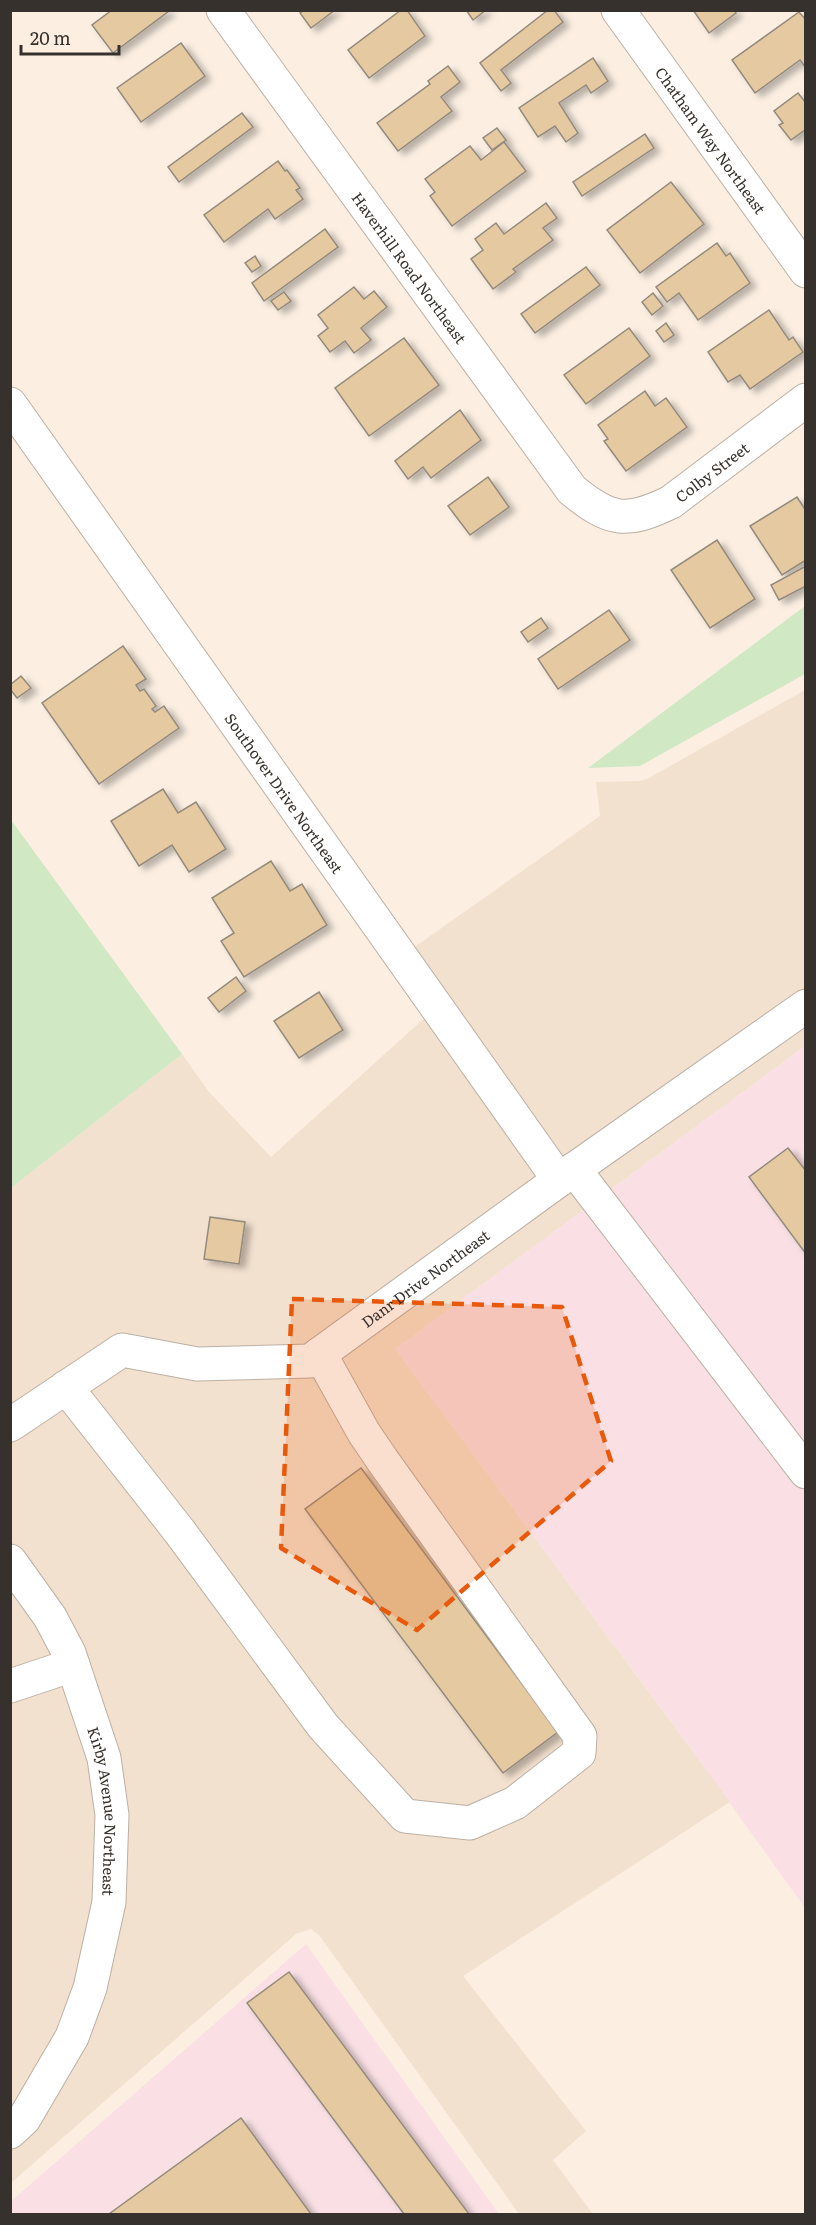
<svg xmlns="http://www.w3.org/2000/svg" width="816" height="2225" font-family="Literata,serif">
	<style>
		.commercial { fill: #fae0e5 }
		.built { fill: #f3e1cf }
		.green { fill: #d0e8c4 }
		.building { fill: #e5c9a1; stroke: #938a7d; stroke-width: 1.5; filter: url(#shadow) }
		.lines { fill: none; stroke-linecap: round; stroke-linejoin: round }
		.minor-casing { stroke: #bcb0a4; stroke-width: 35 }
		.minor { stroke: #fff; stroke-width: 33 }
		.marked { fill: #e8590c; fill-opacity: 0.2; stroke: #e8590c; stroke-width: 4.5; stroke-dasharray: 12 8; stroke-linejoin: round }
		.labels { text-anchor: middle; dominant-baseline: central; stroke-width: 5; stroke-linejoin: round; paint-order: stroke }
		.street-label { font-size: 15px; fill: #36312c; stroke: #fcefe2 }
	</style>
	<defs>
		<filter id="shadow"><feDropShadow dx="6" dy="4" stdDeviation="3" flood-color="#0004"/></filter>
	</defs>
	<rect width="100%" height="100%" fill="#fcefe2"/>
	<g class="commercial">
		<polygon points="805,1046 805,1908 688,1745 395,1349"/>
		<polygon points="306,1944 499,2214 11,2214 10,2202"/>
	</g>
	<polygon class="built" points="805,690 805,1046 395,1349 730,1802 463,1976 586,2131 553,2160 593,2214 519,2214 319,1935 311,1929 296,1934 11,2183 11,1188 182,1054 209,1092 271,1157 431,1012 392,963 600,816 596,782 639,781 647,779"/>
	<g class="green">
		<polygon points="805,606 805,674 640,766 588,768"/>
		<polygon points="11,820 182,1054 11,1188 10,1188"/>
	</g>
	<g class="building">
		<polygon points="112,10 169,10 169,11 113,53 92,25"/>
		<polygon points="304,10 335,10 311,28 300,13"/>
		<polygon points="401,10 407,10 425,36 369,78 348,50"/>
		<polygon points="466,10 486,10 473,20"/>
		<polygon points="548,10 554,10 563,22 501,70 511,83 501,91 480,63"/>
		<polygon points="693,10 734,10 736,13 709,33"/>
		<polygon points="799,12 806,20 806,68 800,60 755,93 732,60"/>
		<polygon points="181,43 205,76 141,122 117,88"/>
		<polygon points="593,58 608,81 591,93 586,85 559,103 578,133 566,142 555,126 538,137 519,108"/>
		<polygon points="448,66 460,82 441,97 452,111 398,151 377,123 430,84 428,81"/>
		<polygon points="798,93 806,103 806,129 791,140 779,125 783,123 774,111"/>
		<polygon points="242,113 253,127 179,182 168,167"/>
		<polygon points="497,128 506,140 492,150 483,138"/>
		<polygon points="645,134 654,148 582,196 573,182"/>
		<polygon points="504,142 526,171 452,226 430,196 435,192 425,179 470,146 481,160"/>
		<polygon points="278,161 285,171 287,170 300,188 296,190 303,199 275,219 268,209 224,242 204,215"/>
		<polygon points="671,182 704,224 640,273 607,230"/>
		<polygon points="546,203 557,218 543,228 553,240 513,269 516,272 493,289 471,259 483,250 475,239 496,223 504,234"/>
		<polygon points="325,229 338,247 264,301 252,283"/>
		<polygon points="717,243 726,256 730,253 750,283 698,320 679,293 667,302 656,287"/>
		<polygon points="255,256 261,266 252,272 245,263"/>
		<polygon points="586,267 600,285 535,333 521,314"/>
		<polygon points="354,287 364,299 374,291 387,307 361,328 371,340 354,353 345,341 330,352 318,336 328,328 318,315"/>
		<polygon points="284,292 291,301 278,310 271,301"/>
		<polygon points="653,293 663,306 652,315 642,302"/>
		<polygon points="769,310 789,340 793,337 803,352 750,389 740,375 728,382 708,352"/>
		<polygon points="666,323 674,335 664,342 656,331"/>
		<polygon points="629,328 650,356 586,404 564,375"/>
		<polygon points="404,338 439,385 369,436 335,388"/>
		<polygon points="645,391 655,406 666,398 687,427 626,471 604,441 608,439 598,425"/>
		<polygon points="460,410 481,440 431,478 423,467 408,479 395,461"/>
		<polygon points="488,477 509,507 470,535 448,506"/>
		<polygon points="797,497 806,511 806,560 782,575 750,526"/>
		<polygon points="717,540 755,599 710,628 671,570"/>
		<polygon points="806,566 806,586 779,600 771,585"/>
		<polygon points="609,610 630,640 558,689 538,659"/>
		<polygon points="541,618 548,628 528,642 521,632"/>
		<polygon points="123,646 146,679 136,685 140,691 144,689 156,706 152,709 155,712 164,706 179,728 99,784 42,703"/>
		<polygon points="21,676 31,688 17,698 10,689 10,685"/>
		<polygon points="163,789 178,813 196,802 226,849 189,872 172,845 139,866 111,821"/>
		<polygon points="271,861 290,891 302,884 327,925 244,977 221,941 234,933 212,898"/>
		<polygon points="236,977 246,991 219,1012 208,998"/>
		<polygon points="319,992 343,1030 299,1058 274,1021"/>
		<polygon points="788,1148 806,1171 806,1254 749,1177"/>
		<polygon points="210,1217 245,1222 239,1264 204,1259"/>
		<polygon points="361,1468 558,1732 503,1773 305,1509"/>
		<polygon points="289,1972 469,2214 404,2214 247,2003"/>
		<polygon points="241,2118 311,2214 109,2214"/>
	</g>
	<g class="lines">
		<g class="minor-casing">
			<g id="minor">
				<path id="s1" d="M223 10 572 490C610 521 626 524 671 502L806 400"/>
				<path id="s2" d="M618 10 806 271"/>
				<path id="s3" d="M10 404 559 1180"/>
				<polyline points="574,1169 806,1472"/>
				<polyline points="66,1387 180,1532 323,1726 405,1816 470,1823 515,1803 579,1753 580,1736 383,1461 364,1433 320,1354"/>
				<path id="s4" d="M10 1425 122 1350 197 1364 310 1361 559 1180 806 1006"/>
				<path id="s5" d="M10 1561 50 1617 69 1653 104 1758 112 1815 109 1902 90 1988 72 2037 24 2119 10 2132"/>
				<polyline points="10,1686 73,1665"/>
			</g>
		</g>
		<use href="#minor" class="minor"/>
	</g>
	<path class="marked" d="M292 1299 562 1307 611 1461 417 1630 281 1548Z"/>
	<g class="labels">
		<g class="street-label">
			<text stroke="none"><textPath href="#s2" startOffset="160">Chatham Way Northeast</textPath></text>
			<text stroke="none"><textPath href="#s1" startOffset="318">Haverhill Road Northeast</textPath></text>
			<text stroke="none"><textPath href="#s1" startOffset="753">Colby Street</textPath></text>
			<text stroke="none"><textPath href="#s3" startOffset="476">Southover Drive Northeast</textPath></text>
			<text stroke="none"><textPath href="#s4" startOffset="466">Danr Drive Northeast</textPath></text>
			<text stroke="none"><textPath href="#s5" startOffset="273">Kirby Avenue Northeast</textPath></text>
		</g>
	</g>
	<rect width="816" height="2225" fill="none" stroke="#36312c" stroke-width="24"/>
	<path d="M21 45v9h98v-9" fill="none" stroke="#36312c" stroke-width="3"/>
	<text x="30" y="45" font-size="18" fill="#36312c" stroke="#fcefe2" stroke-width="4.5" paint-order="stroke">20 m</text>
</svg>
